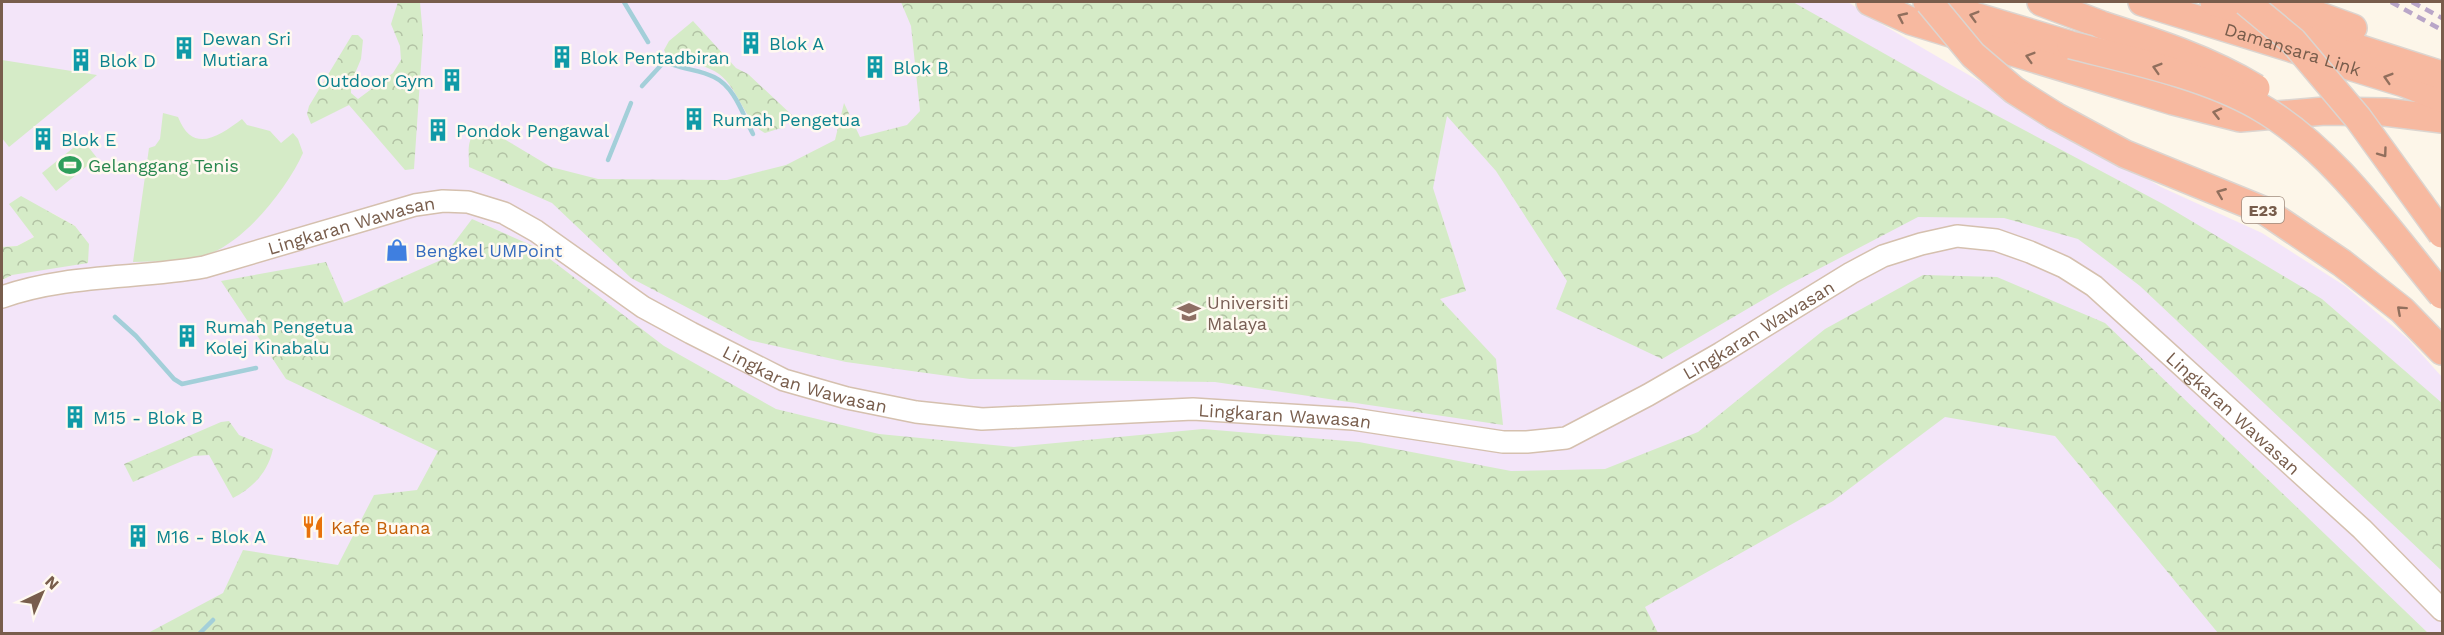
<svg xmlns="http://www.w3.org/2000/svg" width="2444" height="635" font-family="'Work Sans',sans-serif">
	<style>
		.education { fill: #f3e5f9 }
		.green { fill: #d5ebc7 }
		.forest { fill: url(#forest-crowns) }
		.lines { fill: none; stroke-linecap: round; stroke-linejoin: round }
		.stream { stroke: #a3cfd9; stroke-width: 4.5 }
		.secondary-casing { stroke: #d5c0ae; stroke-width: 24 }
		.highway-casing { stroke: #dcd5d0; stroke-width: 30 }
		.secondary { stroke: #fff; stroke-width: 21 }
		.highway { stroke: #f7b9a0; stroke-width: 27 }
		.rail { stroke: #b9a6c8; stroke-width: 4.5; stroke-dasharray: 9 6; stroke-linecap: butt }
		.highway-bridge-casing { stroke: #dcd5d0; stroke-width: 30; stroke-linecap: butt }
		.highway-bridge { stroke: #f7b9a0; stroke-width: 27 }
		.oneway { stroke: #916f5d }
		.labels { text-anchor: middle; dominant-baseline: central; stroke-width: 5; stroke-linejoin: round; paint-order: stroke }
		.shield { fill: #fff9f0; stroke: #a08c7d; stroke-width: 1.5 }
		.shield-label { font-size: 16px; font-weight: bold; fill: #785d4c }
		.culture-label { font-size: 18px; fill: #0d838f; stroke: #fff9f0; text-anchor: start }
		.street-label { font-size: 18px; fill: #785d4c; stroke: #fff9f0 }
		.leisure-label { font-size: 18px; fill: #27864d; stroke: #fff9f0; text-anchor: start }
		.shop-label { font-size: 18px; fill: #366cbe; stroke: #fff9f0; text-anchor: start }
		.education-label { font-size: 18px; fill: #785e54; stroke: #fff9f0; text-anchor: start }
		.food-label { font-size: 18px; fill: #c56008; stroke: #fff9f0; text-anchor: start }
	</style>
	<defs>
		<pattern id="forest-crowns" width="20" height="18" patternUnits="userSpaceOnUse" patternTransform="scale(1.5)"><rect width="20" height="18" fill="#d5ebc7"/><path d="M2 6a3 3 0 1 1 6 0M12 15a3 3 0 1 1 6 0" fill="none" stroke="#b2c2a4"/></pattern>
	</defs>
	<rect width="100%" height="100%" fill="#fdf6e9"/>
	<polygon class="education" points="2,2 1848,2 1878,22 2161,187 2262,233 2345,286 2407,338 2442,377 2442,633 2,633 2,280 12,275 75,226 52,213 10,204 34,237 17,246 2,247"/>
	<g class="green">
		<polygon points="2,60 97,75 9,147 2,138"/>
		<path d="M163 113 178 117C193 155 219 136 242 119L247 125 270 131 281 143 293 133 298 139 303 153C288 187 247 239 211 253 187 262 158 261 133 262L149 148 155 146 160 139Z"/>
		<polygon points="83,140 97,158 56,191 42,173"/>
	</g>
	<g class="forest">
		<polygon points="398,2 420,2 423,36 414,169 405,170 349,105 311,124 307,114 309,106 352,35 358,35 363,40 361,59 351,83 351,93 358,99 393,73 401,60 400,46 391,24"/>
		<path d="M901 2H1793L1947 89 2163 204 2322 299 2442 403V571L2140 286 2078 239 2004 218 1918 217 1788 285 1662 359 1556 309 1567 281 1496 171 1447 116 1433 188 1466 291 1440 299 1496 359 1503 425 1215 382 970 379 846 362 749 340 631 278 552 203 469 167C469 148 465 134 486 128L551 167 598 179 727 180 786 165 835 140 844 103 860 137 907 125 920 111 911 26Z"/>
		<path d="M693 21 736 68 748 74 794 117 781 128 765 133C745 123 739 89 719 74 711 67 678 58 666 54L664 50 669 41Z"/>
		<polygon points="21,196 75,226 89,244 88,263 12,275 2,280 2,247 17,246 34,237 9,204"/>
		<polygon points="472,219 533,246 664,346 776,409 879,434 1014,447 1203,429 1359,442 1511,471 1605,469 1698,432 1825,329 1923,275 1997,277 2105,323 2428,633 2218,633 2055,436 1945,417 1833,501 1645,607 1658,633 148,633 223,593 243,550 338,565 374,495 417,490 438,451 286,379 221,281 326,262 344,303 441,260"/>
		<path d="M229 421 239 435 273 449C268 472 253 488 233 498L209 455 194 456 133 482 124 464 221 422Z"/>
	</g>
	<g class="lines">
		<g class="stream">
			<polyline points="624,2 648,42"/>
			<path d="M658 56C674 70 696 68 714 77 735 87 743 115 753 134"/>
			<polyline points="642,86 664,62"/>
			<polyline points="608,160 631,103"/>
			<polyline points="115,317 136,336 174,379 182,384 256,368"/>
			<polyline points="199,634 213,620"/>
		</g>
		<g class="secondary-casing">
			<g id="secondary">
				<path id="s1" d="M2 297C66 274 137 279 204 267L415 205 443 201 468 202 504 213 536 231 643 307 691 333 784 380 847 398 916 412 982 419 1193 409 1353 419 1503 442H1527L1566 438 1648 395 1721 353 1851 273 1883 256 1921 244 1957 236 1996 240 2030 252 2064 267 2094 286 2362 529 2442 610"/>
			</g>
		</g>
		<g class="highway-casing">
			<g id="highway">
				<polyline points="1870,2 1911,21 2173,101 2240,118 2325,111 2385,112 2442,119"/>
				<polyline points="1927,2 2071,45"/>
				<polyline points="2041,2 2102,25"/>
				<path id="s2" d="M2142 2 2404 83 2442 98"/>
				<polyline points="2214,2 2442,75"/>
				<polyline points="2281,2 2353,28"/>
				<polyline points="2055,116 2125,154 2265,211 2342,263 2402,310 2442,351"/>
			</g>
		</g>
		<use href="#secondary" class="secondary"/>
		<use href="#highway" class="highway"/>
		<g class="rail">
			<polyline points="2391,2 2442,30"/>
			<polyline points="2412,2 2442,18"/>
		</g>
		<g class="highway-bridge-casing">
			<g id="highway-bridge">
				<polyline points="1929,2 1973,55 2014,90 2055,116"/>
				<polyline points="2246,2 2293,41 2358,118 2442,234"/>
				<path d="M2102 25C2155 42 2208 59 2256 88"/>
				<path d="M2071 45C2130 60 2204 75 2258 106 2332 148 2388 230 2442 295"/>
			</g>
		</g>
		<use href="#highway-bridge" class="highway-bridge"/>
	</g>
	<defs><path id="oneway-chevron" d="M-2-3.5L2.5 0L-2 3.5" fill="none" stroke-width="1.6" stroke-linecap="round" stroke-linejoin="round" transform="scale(1.5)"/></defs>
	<g class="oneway">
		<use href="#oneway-chevron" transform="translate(1974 16) rotate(-164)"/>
		<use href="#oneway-chevron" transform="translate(1902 17) rotate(-155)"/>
		<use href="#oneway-chevron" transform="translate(2030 57) rotate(-163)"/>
		<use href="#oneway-chevron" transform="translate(2157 68) rotate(-163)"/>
		<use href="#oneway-chevron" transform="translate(2388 78) rotate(-163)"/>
		<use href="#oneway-chevron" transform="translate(2217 113) rotate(-166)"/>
		<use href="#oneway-chevron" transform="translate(2383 153) rotate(54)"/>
		<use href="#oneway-chevron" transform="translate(2221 193) rotate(-158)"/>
		<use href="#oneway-chevron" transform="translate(2401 310) rotate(-138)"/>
	</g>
	<defs>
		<g id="building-bare" transform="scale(1.8)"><path d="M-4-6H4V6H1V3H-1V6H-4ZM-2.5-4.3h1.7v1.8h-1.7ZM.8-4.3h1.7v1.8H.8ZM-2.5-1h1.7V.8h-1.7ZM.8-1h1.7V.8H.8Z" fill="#0f9aa8" stroke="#fff9f0" stroke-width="2.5" paint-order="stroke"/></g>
		<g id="stadium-bare" transform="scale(1.8)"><path d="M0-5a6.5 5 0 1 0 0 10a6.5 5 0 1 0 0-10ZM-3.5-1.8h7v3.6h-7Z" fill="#2e9e5b" stroke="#fff9f0" stroke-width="2.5" paint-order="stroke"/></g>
		<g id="shop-bare" transform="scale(1.8)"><path d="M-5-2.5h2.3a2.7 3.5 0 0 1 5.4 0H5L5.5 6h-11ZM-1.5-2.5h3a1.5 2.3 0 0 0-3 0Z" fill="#3f7fe0" stroke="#fff9f0" stroke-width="2.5" paint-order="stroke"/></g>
		<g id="university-bare" transform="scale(1.8)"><path d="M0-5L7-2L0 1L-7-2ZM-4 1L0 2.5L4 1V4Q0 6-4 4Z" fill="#8d6e63" stroke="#fff9f0" stroke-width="2.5" paint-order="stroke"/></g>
		<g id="restaurant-bare" transform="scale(1.8)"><path d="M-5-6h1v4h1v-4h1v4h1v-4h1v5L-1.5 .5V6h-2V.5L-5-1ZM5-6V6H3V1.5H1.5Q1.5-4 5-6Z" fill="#e8710a" stroke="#fff9f0" stroke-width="2.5" paint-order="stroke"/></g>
	</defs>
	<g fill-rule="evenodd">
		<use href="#building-bare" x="751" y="43"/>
		<use href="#building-bare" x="184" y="48"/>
		<use href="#building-bare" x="562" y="57"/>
		<use href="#building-bare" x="81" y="60"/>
		<use href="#building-bare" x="875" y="67"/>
		<use href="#building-bare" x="452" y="80"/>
		<use href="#building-bare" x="694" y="119"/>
		<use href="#building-bare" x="438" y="130"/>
		<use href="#building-bare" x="43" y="139"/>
		<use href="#stadium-bare" x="70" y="165"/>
		<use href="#shop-bare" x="397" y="250"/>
		<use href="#university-bare" x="1189" y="312"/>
		<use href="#building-bare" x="187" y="336"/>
		<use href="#building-bare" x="75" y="417"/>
		<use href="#restaurant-bare" x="313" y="527"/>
		<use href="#building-bare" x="138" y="536"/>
	</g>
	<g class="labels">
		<rect class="shield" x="2242" y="197" width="42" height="26" rx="4.5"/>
		<g class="shield-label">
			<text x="2263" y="210">E23</text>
		</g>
		<g class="culture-label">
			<text x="202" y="38">Dewan Sri<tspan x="202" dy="21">Mutiara</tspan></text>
			<text x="769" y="43">Blok A</text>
			<text x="580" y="57">Blok Pentadbiran</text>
			<text x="99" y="60">Blok D</text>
			<text x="893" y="67">Blok B</text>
			<text x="434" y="80" text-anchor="end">Outdoor Gym</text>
			<text x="712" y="119">Rumah Pengetua</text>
			<text x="456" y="130">Pondok Pengawal</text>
			<text x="61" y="139">Blok E</text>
			<text x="205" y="326">Rumah Pengetua<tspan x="205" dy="21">Kolej Kinabalu</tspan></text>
			<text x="93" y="417">M15 - Blok B</text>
			<text x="156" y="536">M16 - Blok A</text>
		</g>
		<g class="street-label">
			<text stroke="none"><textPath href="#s2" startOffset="158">Damansara Link</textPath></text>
			<text stroke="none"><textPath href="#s1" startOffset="358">Lingkaran Wawasan</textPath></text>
			<text stroke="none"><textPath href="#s1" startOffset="1852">Lingkaran Wawasan</textPath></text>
			<text stroke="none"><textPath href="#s1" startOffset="862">Lingkaran Wawasan</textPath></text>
			<text stroke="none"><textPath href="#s1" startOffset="2410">Lingkaran Wawasan</textPath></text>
			<text stroke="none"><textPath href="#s1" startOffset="1348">Lingkaran Wawasan</textPath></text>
		</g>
		<g class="leisure-label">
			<text x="88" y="165">Gelanggang Tenis</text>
		</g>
		<g class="shop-label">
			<text x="415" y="250">Bengkel UMPoint</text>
		</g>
		<g class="education-label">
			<text x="1207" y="302">Universiti<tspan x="1207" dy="21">Malaya</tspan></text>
		</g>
		<g class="food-label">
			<text x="331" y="527">Kafe Buana</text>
		</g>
	</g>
	<rect width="2444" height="635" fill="none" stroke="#785d4c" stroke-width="6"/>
	<g transform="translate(42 593) rotate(44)" stroke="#fff9f0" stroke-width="4.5" paint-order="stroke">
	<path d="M0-4.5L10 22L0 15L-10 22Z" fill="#785d4c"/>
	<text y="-9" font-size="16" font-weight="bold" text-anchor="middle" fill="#785d4c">N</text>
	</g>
</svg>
